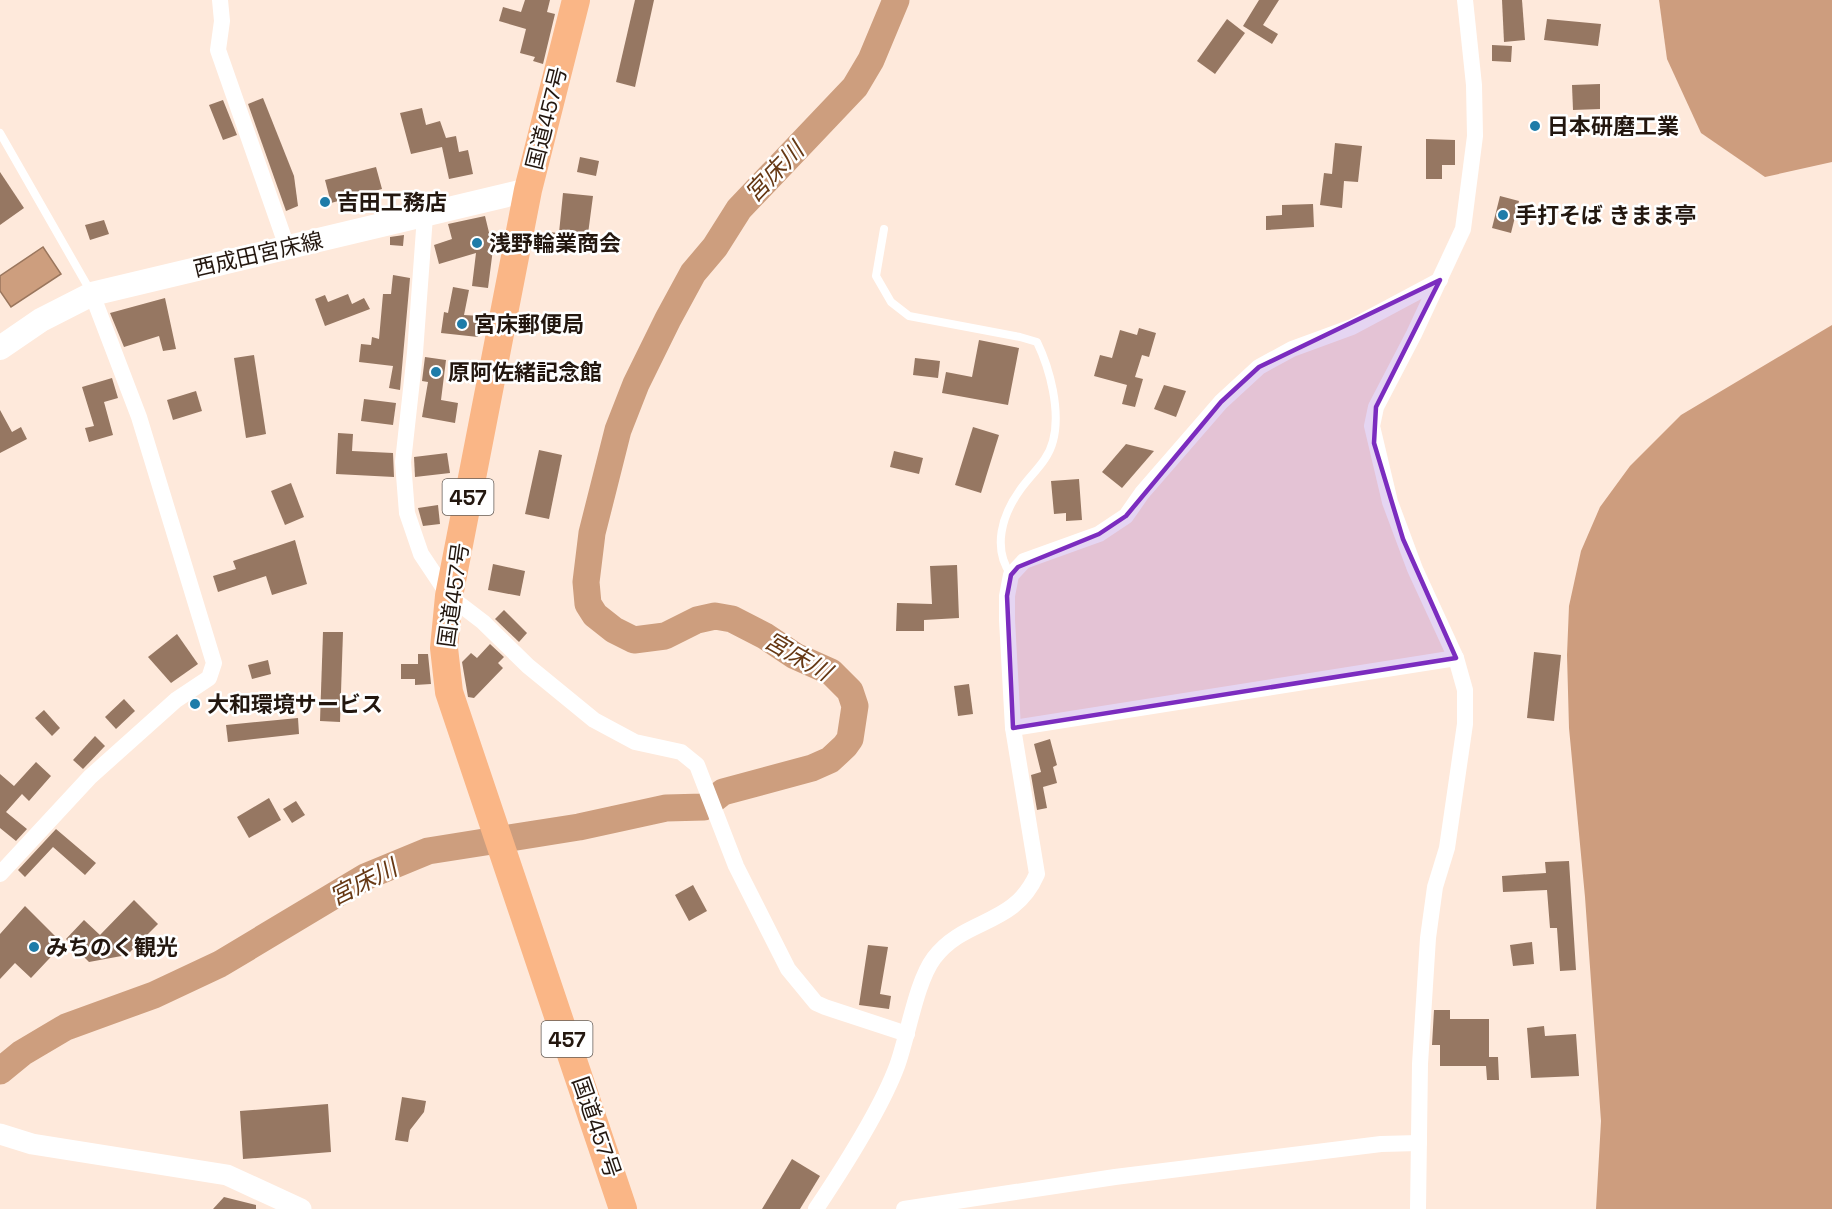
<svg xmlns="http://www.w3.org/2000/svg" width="1832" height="1209" font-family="'Space Grotesk','Noto Sans JP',sans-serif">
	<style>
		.forest { fill: #cd9d7e }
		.water { fill: #cd9e7e; stroke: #9a765d; stroke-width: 1.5 }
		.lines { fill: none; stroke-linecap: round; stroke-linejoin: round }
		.river { stroke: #cd9e7e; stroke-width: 27 }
		.building { fill: #967762 }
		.service { stroke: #fff; stroke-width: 8 }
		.minor { stroke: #fff; stroke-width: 16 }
		.tertiary { stroke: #fff; stroke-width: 21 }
		.secondary { stroke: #fff; stroke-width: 24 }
		.trunk { stroke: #fab686; stroke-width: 28 }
		.marked { fill: #7b2cbf; fill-opacity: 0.2; stroke: #7b2cbf; stroke-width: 4.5; stroke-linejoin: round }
		.poi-dot { fill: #1e7ca9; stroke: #fff; stroke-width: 2 }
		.labels { text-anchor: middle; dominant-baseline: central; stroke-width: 5; stroke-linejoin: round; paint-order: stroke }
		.shield { fill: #fff; stroke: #655d57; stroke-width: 1.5 }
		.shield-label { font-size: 21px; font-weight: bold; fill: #23170f }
		.street-label { font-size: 22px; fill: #23170f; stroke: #fff }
		.poi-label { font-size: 22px; font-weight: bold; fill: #23170f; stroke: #fff; text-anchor: start }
		.water-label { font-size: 24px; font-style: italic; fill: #663814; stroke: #fff }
	</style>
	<rect width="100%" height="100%" fill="#fee9db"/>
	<g class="forest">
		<polygon points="1659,0 1832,0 1832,162 1765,177 1701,133 1667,59"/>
		<polygon points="1832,325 1832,1209 1596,1209 1601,1121 1585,897 1569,728 1567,655 1569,606 1581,551 1600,507 1630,466 1681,415"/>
	</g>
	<polygon class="water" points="43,247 61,274 11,307 0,291 0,276"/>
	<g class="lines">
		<polyline class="river" points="0,1071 22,1053 66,1027 154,995 220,964 365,877 428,851 579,827 666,808 704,807 723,792 812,768 830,760 845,746 850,739 855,706 850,691 831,672 795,656 765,636 732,619 715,616 697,620 665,636 634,640 614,630 595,615 588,604 586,582 592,533 618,430 636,384 668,319 693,273 715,247 739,209 855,87 871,60 896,0"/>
	</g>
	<g class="building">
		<polygon points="525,0 550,0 547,12 555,14 543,64 533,61 535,57 520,53 526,29 499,21 503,7 521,12"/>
		<polygon points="635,0 654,0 635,87 616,82"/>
		<polygon points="1259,0 1279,0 1263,25 1278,34 1272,44 1243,26"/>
		<polygon points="1502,0 1522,0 1525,40 1504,42"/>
		<polygon points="1227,19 1245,33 1215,74 1197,61"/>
		<polygon points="1547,19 1601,24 1598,46 1544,40"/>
		<polygon points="1492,45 1512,46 1511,62 1492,61"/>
		<polygon points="1600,84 1600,109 1573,110 1572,85"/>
		<polygon points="263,98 294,176 298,206 286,211 248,104"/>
		<polygon points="223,100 237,135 223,140 209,105"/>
		<polygon points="422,108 426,125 440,121 446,138 456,136 459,152 468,150 473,174 449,179 442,147 411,154 400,113"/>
		<polygon points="1426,139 1455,140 1455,165 1442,165 1442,179 1426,179"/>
		<polygon points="1335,143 1362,146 1358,182 1344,181 1342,208 1320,205 1324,173 1332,174"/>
		<polygon points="580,157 599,161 596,176 577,172"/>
		<polygon points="376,167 382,189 331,203 325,180"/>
		<polygon points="0,172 24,208 0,225"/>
		<polygon points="563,193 593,196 586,249 547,245 549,232 559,233"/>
		<polygon points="1500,196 1519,201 1511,233 1492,228"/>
		<polygon points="1313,204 1314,227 1266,230 1266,216 1282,215 1282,205"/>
		<polygon points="485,216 493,249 488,288 472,286 476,253 439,264 434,245 452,239 448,224"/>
		<polygon points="104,220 109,234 90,240 85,225"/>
		<polygon points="404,235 403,246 390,245 390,237"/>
		<polygon points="393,275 410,278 400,390 389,388 393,366 359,362 361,344 371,345 372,337 379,339 383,294 391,294"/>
		<polygon points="453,287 469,290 464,315 481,316 478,337 441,333 444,312 448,313"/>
		<polygon points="348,294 352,304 364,298 370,309 325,326 315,299 325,295 328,302"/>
		<polygon points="165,298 176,349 163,351 159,336 124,347 110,313"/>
		<polygon points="1139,328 1156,333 1149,357 1142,355 1135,377 1143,379 1135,407 1122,404 1127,385 1094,376 1100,355 1112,358 1120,330 1137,335"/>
		<polygon points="979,340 1019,348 1008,405 942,393 946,372 972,377"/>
		<polygon points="254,355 266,434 246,438 234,358"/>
		<polygon points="425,357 446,360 441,400 458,403 455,423 422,417 428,382 422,381"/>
		<polygon points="915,358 940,361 938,378 913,375"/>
		<polygon points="112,378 118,398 104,402 113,435 89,442 85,428 94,426 82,387"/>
		<polygon points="1164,385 1186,391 1176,417 1154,409"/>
		<polygon points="196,391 202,411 173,420 167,400"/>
		<polygon points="364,399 396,403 393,425 361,421"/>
		<polygon points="0,410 12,432 21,427 27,439 0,453"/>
		<polygon points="973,427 999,435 981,493 955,485"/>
		<polygon points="338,433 353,434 352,451 393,453 394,477 336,474"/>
		<polygon points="1126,444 1154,451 1122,488 1102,472"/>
		<polygon points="539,450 562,455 549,519 525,514"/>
		<polygon points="894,451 923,458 919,474 890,467"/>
		<polygon points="447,453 450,473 415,477 414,457"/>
		<polygon points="1079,479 1082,520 1066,521 1066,513 1054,514 1051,481"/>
		<polygon points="291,483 304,517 285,525 271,491"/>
		<polygon points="438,505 440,524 423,526 418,508"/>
		<polygon points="295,540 307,584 272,595 266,576 218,592 213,576 236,569 233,561"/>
		<polygon points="493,564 525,571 520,596 488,590"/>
		<polygon points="957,565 959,618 924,620 924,631 896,631 897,603 932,604 930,566"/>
		<polygon points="504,610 527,633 519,642 495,619"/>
		<polygon points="323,632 343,632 340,722 320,721"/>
		<polygon points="177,634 198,664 171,683 148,657"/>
		<polygon points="490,644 504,657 498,663 503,668 474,698 468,697 462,662 471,653 477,658"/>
		<polygon points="1534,652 1561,655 1554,721 1527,718"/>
		<polygon points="418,654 428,654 431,684 415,685 415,679 401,679 401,664 418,664"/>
		<polygon points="268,660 271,674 252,679 248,665"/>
		<polygon points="969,684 973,714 958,716 954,686"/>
		<polygon points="124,699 135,711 116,729 105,717"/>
		<polygon points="44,710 60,728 52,736 35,718"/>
		<polygon points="298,718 299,734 228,742 226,725"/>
		<polygon points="95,736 105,746 83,769 73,760"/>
		<polygon points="1050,739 1057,765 1053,767 1057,783 1043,787 1047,808 1037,810 1031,775 1041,772 1034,744"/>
		<polygon points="36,762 51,776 29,801 22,794 6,812 27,829 16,841 0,828 0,774 14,786"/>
		<polygon points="269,798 281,820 249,838 237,817"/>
		<polygon points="296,801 305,815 292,823 283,809"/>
		<polygon points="56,829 96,863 85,875 53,847 25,877 18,870"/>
		<polygon points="1569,861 1576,970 1560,971 1557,928 1550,928 1547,890 1503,892 1502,876 1546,873 1545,862"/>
		<polygon points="693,885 707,911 689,921 675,895"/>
		<polygon points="134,900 158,924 127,955 89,962 66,939 84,920 100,935"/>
		<polygon points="25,906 63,944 31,978 15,963 0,979 0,934"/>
		<polygon points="1532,942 1534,964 1513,966 1510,945"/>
		<polygon points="868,945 888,947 880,994 891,996 889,1009 859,1005"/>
		<polygon points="1434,1010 1450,1010 1450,1019 1489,1019 1489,1057 1498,1057 1499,1080 1487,1080 1486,1066 1440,1066 1440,1045 1432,1045"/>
		<polygon points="1544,1026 1545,1036 1576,1034 1579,1076 1531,1078 1527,1028"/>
		<polygon points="402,1097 426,1101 424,1112 410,1130 408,1142 395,1140"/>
		<polygon points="328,1104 331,1152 243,1159 240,1111"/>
		<polygon points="792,1159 820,1176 800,1209 762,1209"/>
		<polygon points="224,1197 256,1205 256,1209 213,1209"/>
	</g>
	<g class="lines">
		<g class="service">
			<polyline points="0,133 91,292"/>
			<path d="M884 229 876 276 891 302 909 316 1020 337 1037 342C1050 369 1061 411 1053 441 1048 461 1032 473 1020 490 1002 515 992 548 1011 575"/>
		</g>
		<g class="minor">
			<polyline points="220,0 222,21 218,50 287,247"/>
			<polyline points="425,216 415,353 403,462 407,513 421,554 449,596 483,622 528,666 594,720 635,742 681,752 697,765 736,866 788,969 816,1003 825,1007 907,1034"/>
			<polyline points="1013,728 1456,658"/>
			<polyline points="0,874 90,777 176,700 209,678 214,663 139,417 92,294"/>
			<path d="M816 1209C842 1170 881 1109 897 1066 908 1036 916 982 934 958 965 917 1014 927 1037 874L1013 728 1007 620V596L1011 575 1024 561 1099 534 1126 516 1142 493 1221 402 1259 367 1292 349 1352 327 1440 280"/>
			<polyline points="904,1209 1115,1177 1381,1144 1419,1143"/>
			<polyline points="1418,1209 1420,1064 1428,938 1435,887 1447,848 1465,724 1465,690 1456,658 1415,569 1390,502 1372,426 1376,407 1414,334 1463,229 1475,136 1474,85 1465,0"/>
		</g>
		<polyline class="tertiary" points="0,1134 32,1144 227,1175 301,1209"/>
		<polyline class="secondary" points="0,348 41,320 92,294 528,190"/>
		<polyline class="trunk" points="576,0 528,190 449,596 444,648 449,692 623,1209"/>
	</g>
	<path class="marked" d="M1440 280 1376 407 1374 443 1403 539 1456 658 1013 728 1007 596 1011 575 1018 567 1099 534 1126 516 1221 402 1259 367Z"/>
	<g class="poi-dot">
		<circle cx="1535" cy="126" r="6"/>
		<circle cx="325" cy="202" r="6"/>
		<circle cx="1503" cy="215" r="6"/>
		<circle cx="477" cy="243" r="6"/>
		<circle cx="462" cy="324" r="6"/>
		<circle cx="436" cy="372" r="6"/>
		<circle cx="195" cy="704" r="6"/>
		<circle cx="34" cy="947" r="6"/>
	</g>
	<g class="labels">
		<g class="shield">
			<rect x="442.5" y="479" width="51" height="36" rx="4.5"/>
			<rect x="541.5" y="1021" width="51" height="36" rx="4.5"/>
		</g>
		<g class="shield-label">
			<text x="468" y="497">457</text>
			<text x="567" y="1039">457</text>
		</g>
		<g class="street-label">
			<text transform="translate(546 118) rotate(-76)">国道457号</text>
			<text transform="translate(258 254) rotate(-13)">西成田宮床線</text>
			<text transform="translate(453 595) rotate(-82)">国道457号</text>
			<text transform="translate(597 1127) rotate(71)">国道457号</text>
		</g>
		<g class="poi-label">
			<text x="1547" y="126">日本研磨工業</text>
			<text x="337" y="202">吉田工務店</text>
			<text x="1515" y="215">手打そば きまま亭</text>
			<text x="489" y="243">浅野輪業商会</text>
			<text x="474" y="324">宮床郵便局</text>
			<text x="448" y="372">原阿佐緒記念館</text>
			<text x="207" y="704">大和環境サービス</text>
			<text x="46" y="947">みちのく観光</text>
		</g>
		<g class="water-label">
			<text transform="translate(774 172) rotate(-46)">宮床川</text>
			<text transform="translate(798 656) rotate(30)">宮床川</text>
			<text transform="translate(363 882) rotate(-27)">宮床川</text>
		</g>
	</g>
</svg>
